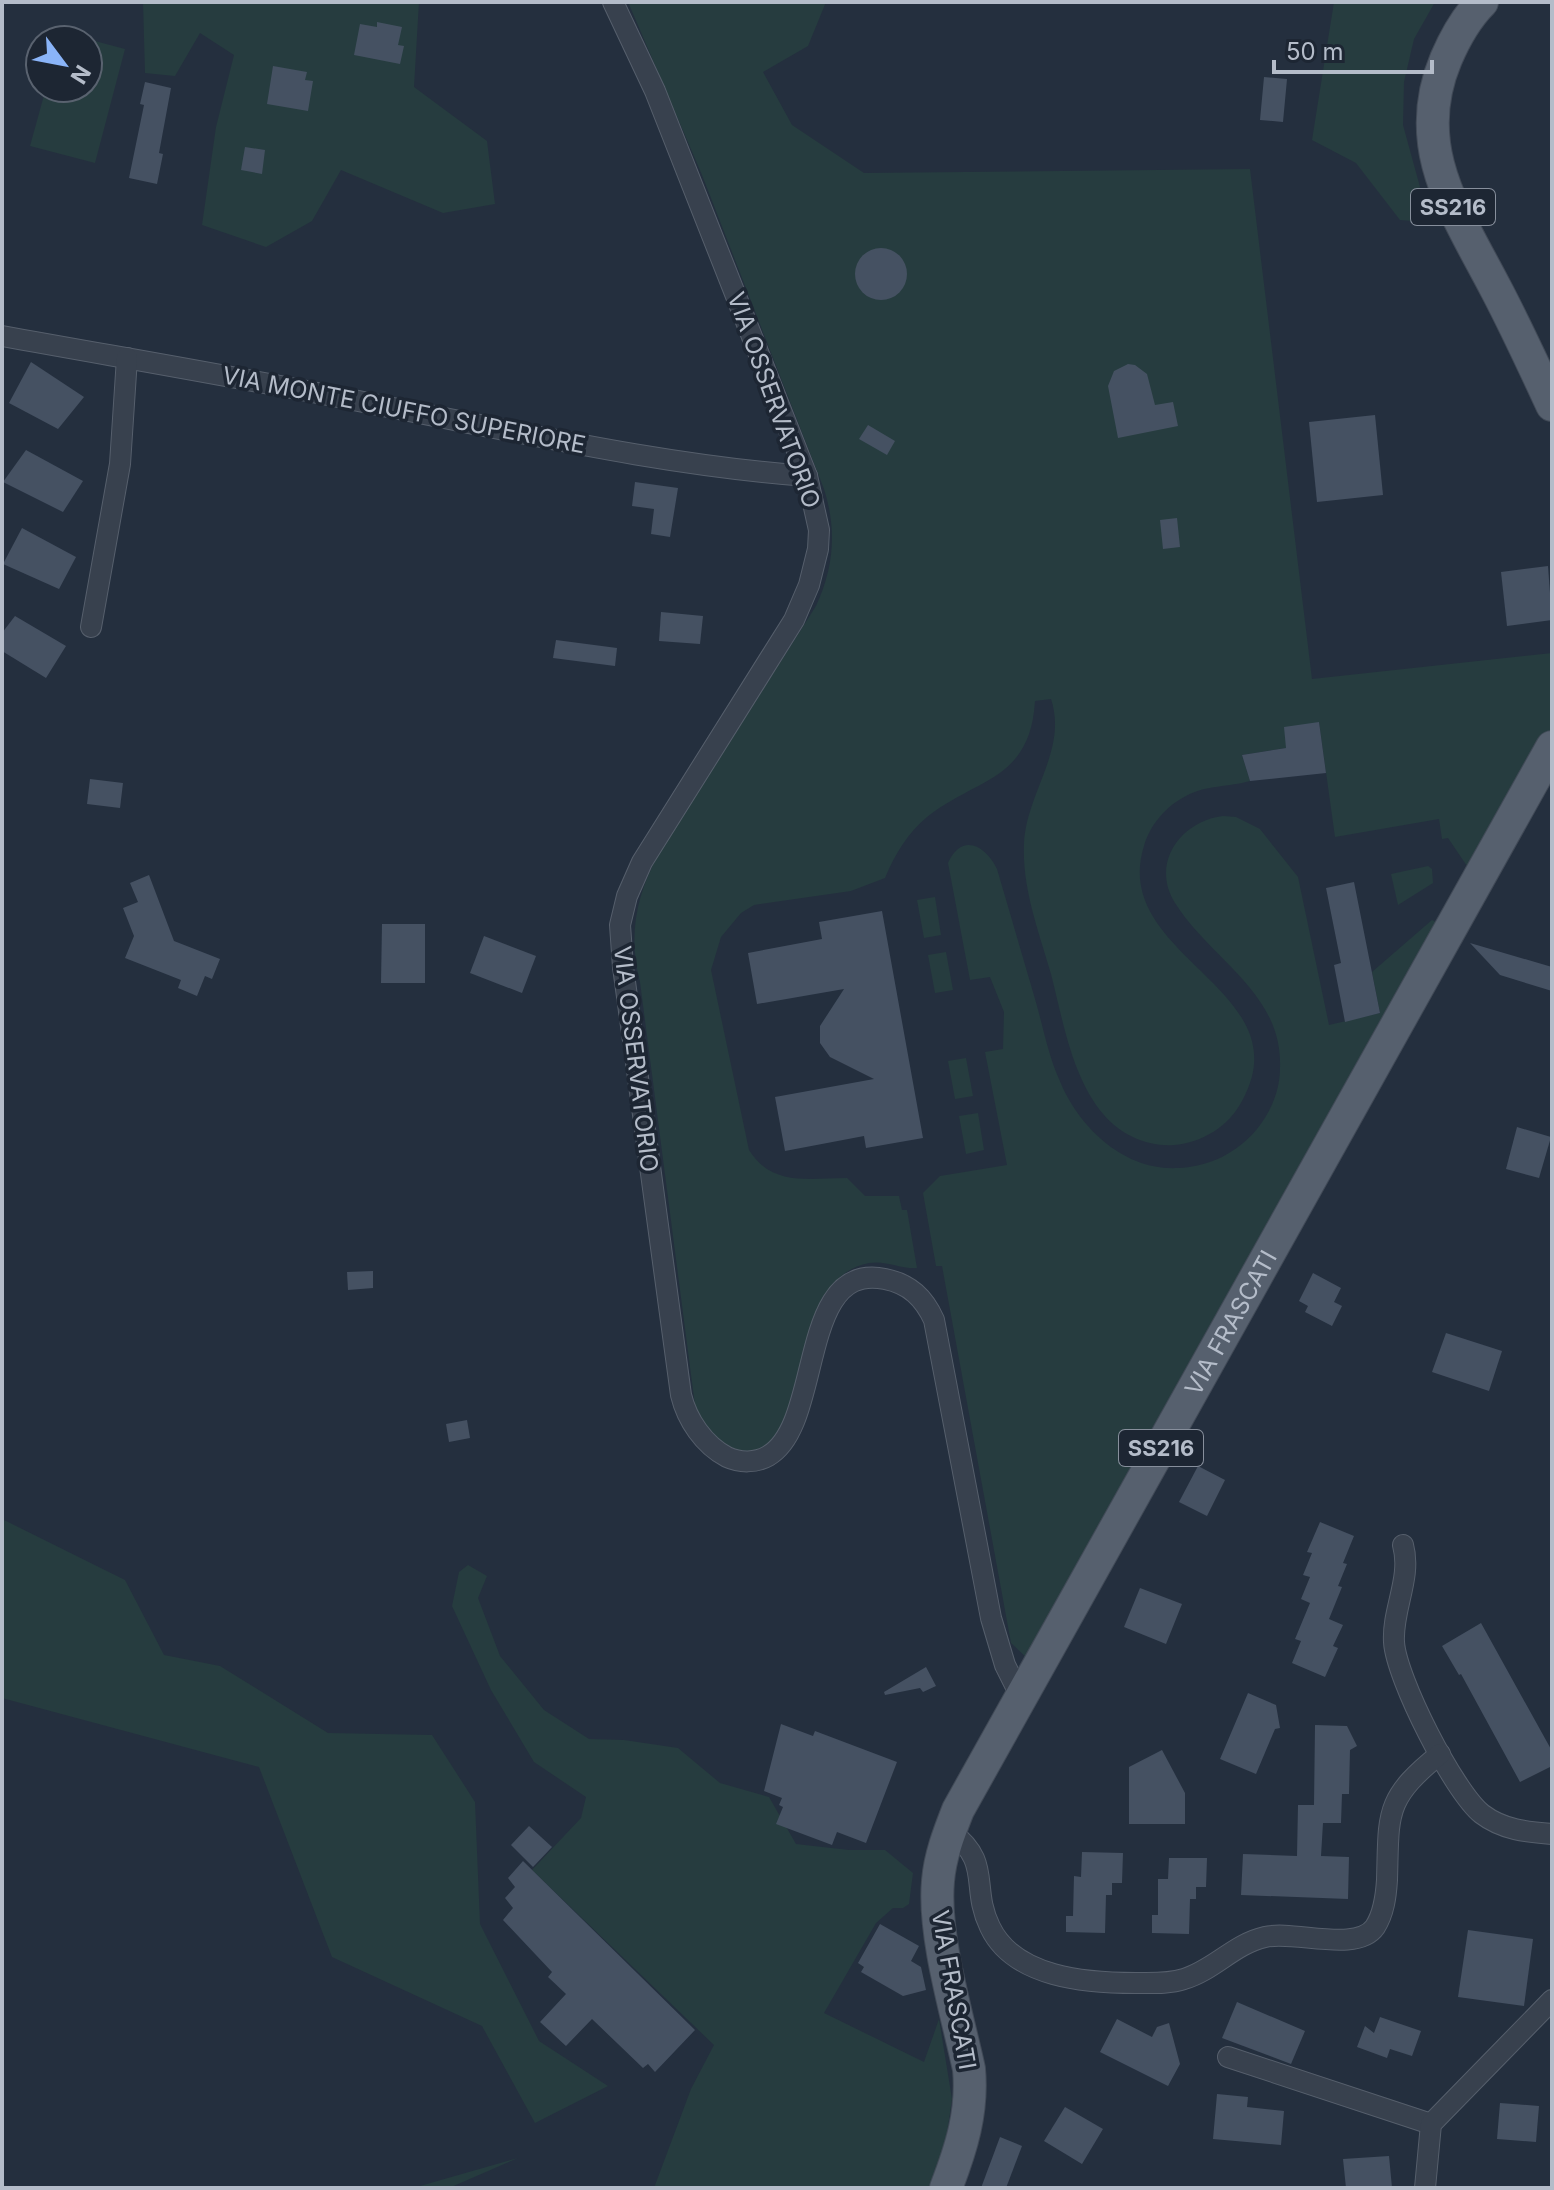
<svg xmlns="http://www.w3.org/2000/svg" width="1554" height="2190" font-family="Inter,sans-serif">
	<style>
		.green { fill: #263c3f }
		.building { fill: #455162 }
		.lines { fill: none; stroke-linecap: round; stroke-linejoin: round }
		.street-casing { stroke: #565f6c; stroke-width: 22 }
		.primary-casing { stroke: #414a57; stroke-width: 34 }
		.street { stroke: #38414e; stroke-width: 20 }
		.primary { stroke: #56606e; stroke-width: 32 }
		.labels { text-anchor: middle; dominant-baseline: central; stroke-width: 7; stroke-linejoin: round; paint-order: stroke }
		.shield { fill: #1d2633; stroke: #878f9c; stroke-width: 2 }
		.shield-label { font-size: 22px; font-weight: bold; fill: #b4bcc9 }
		.street-label { font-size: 24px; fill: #b4bcc9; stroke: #1d2633 }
	</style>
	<rect width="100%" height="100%" fill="#242f3e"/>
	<g class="green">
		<polygon points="143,2 419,2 414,87 487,141 495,204 443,213 341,170 312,221 266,247 202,225 216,127 234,55 200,33 175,76 145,73"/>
		<path d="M628 2H826L808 46 763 72 792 125 864 173 1250 169 1312 679 1552 653V737L1478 866H1467L1448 838 1442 839 1439 819 1335 837 1319 722 1286 748 1242 755 1250 781C1229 787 1206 785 1186 796 1166 806 1150 825 1144 846 1109 957 1304 989 1242 1101 1229 1126 1202 1143 1174 1145 1148 1147 1121 1135 1104 1115 1072 1078 1063 1021 1051 974 1039 932 1022 889 1024 844 1026 793 1068 750 1051 699L1035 701C1030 781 978 777 927 817 907 834 895 854 885 878L851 891 754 905 741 913 721 937 711 970 749 1150C772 1187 809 1178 847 1178L865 1196H899L902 1210H907L917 1268C900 1269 886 1260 869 1263 804 1276 809 1368 792 1418 787 1430 774 1442 765 1451 726 1453 719 1444 696 1413L640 982C628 936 636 896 658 855L816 606C834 567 837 530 824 489L702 175Z"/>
		<polygon points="1334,2 1435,2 1414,39 1404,82 1403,125 1420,187 1412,221 1400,220 1356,163 1312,140"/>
		<polygon points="61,32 125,49 95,163 30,146 46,88 88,88 88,40 59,40"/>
		<path d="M1223 816 1236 817 1260 829 1298 877 1329 1025 1380 1013 1372 972 1432 920 1436 922 1028 1659 1011 1643 942 1266H936L923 1193 940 1176 1007 1165 985 1052 1003 1049 1004 1012 990 977 970 980 948 863C962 832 986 846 997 869 1009 910 1021 951 1033 992 1042 1021 1047 1052 1059 1079 1078 1127 1124 1171 1178 1168 1209 1167 1237 1153 1257 1129 1271 1112 1280 1090 1280 1068 1283 993 1211 960 1175 903 1150 863 1181 821 1223 816Z"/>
		<polygon points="1428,866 1432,869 1433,883 1398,905 1391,874"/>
		<polygon points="935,897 941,935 924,938 917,900"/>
		<polygon points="946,952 953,990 935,993 928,955"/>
		<polygon points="966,1058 973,1096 955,1099 948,1061"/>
		<polygon points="978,1113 984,1150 966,1154 959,1116"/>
		<polygon points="2,1519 125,1580 164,1655 220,1666 328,1733 432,1735 475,1802 480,1924 539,2041 608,2086 535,2123 482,2026 332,1957 259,1767 2,1698"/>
		<polygon points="468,1565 487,1576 478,1598 500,1656 544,1710 589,1739 624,1740 678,1748 720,1783 769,1797 796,1844 849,1850 885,1850 913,1873 909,1904 903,1908 893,1908 876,1923 824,2013 924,2062 939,2019 952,2099 945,2147 933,2188 654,2188 691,2089 714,2045 532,1870 581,1818 586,1797 534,1762 491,1690 452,1606 459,1572"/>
		<polygon points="518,2158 449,2188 413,2188"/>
	</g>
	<g class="building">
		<polygon points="377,22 402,27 398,45 404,46 400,64 354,55 360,24 377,27"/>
		<polygon points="273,66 307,72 305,80 313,81 308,111 267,104"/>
		<polygon points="1264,77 1287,79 1283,122 1260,120"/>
		<polygon points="145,82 171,88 159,153 163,154 157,184 129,178 144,105 140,104"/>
		<polygon points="245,147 265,150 262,174 241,170"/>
		<circle cx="881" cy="274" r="26"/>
		<polygon points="31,362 84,397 58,429 9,403"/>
		<polygon points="1128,364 1135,365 1147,374 1155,405 1173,402 1178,426 1118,438 1108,386 1114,371"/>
		<polygon points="1375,415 1383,495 1317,502 1309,422"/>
		<polygon points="868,425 895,441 887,455 859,439"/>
		<polygon points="26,450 83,481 63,512 3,482"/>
		<polygon points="635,482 678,488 670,537 651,534 654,509 632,506"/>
		<polygon points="1177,518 1180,547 1163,549 1160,520"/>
		<polygon points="22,528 76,557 59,589 3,564"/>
		<polygon points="1548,566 1552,620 1507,626 1501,572"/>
		<polygon points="661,612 703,616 700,644 659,641"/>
		<polygon points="15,616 66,646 46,678 2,651 2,633"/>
		<polygon points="556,640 617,648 615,666 553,658"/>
		<polygon points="1319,722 1326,773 1250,781 1242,755 1286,748 1284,727"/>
		<polygon points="90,779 123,783 120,808 87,804"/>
		<polygon points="149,875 174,941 220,959 212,979 205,976 197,996 178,988 181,980 125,958 134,936 123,908 138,902 130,883"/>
		<polygon points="1354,882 1380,1013 1345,1022 1334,965 1341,963 1326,888"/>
		<polygon points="882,911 923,1138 866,1148 864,1136 785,1151 775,1097 874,1079 830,1057 820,1043 820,1026 844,989 757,1004 748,953 822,939 819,922"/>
		<polygon points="382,924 425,924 425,983 381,983"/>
		<polygon points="484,936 536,956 522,993 470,973"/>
		<polygon points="1470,943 1552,967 1552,991 1500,975"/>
		<polygon points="1517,1127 1551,1137 1539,1178 1506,1169"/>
		<polygon points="373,1271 373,1288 348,1290 347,1272"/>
		<polygon points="1313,1273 1341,1288 1334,1302 1342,1306 1332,1326 1305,1312 1308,1306 1299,1301"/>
		<polygon points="1446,1333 1502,1351 1489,1391 1432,1372"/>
		<polygon points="467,1420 470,1438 449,1442 446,1424"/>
		<polygon points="1198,1466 1225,1480 1207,1516 1179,1502"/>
		<polygon points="1320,1522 1354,1536 1343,1563 1347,1564 1338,1586 1342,1587 1329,1619 1343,1625 1333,1646 1338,1648 1325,1677 1292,1663 1301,1641 1295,1639 1310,1603 1301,1599 1310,1577 1303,1575 1312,1553 1307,1552"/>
		<polygon points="1140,1588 1182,1604 1166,1644 1124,1627"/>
		<polygon points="1481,1623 1552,1751 1552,1766 1520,1782 1461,1674 1459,1675 1442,1646"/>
		<polygon points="926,1667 936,1686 923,1692 920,1688 885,1695 884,1692"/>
		<polygon points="1248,1693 1276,1705 1280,1728 1275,1729 1256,1774 1220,1759"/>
		<polygon points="781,1724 813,1736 815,1731 897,1762 866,1843 837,1832 832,1845 776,1824 783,1807 779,1805 782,1798 764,1791"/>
		<polygon points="1315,1725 1347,1726 1357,1746 1350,1750 1349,1794 1342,1794 1341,1823 1323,1823 1321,1856 1349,1857 1348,1899 1241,1895 1243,1854 1297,1856 1298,1805 1314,1805"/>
		<polygon points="1162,1750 1185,1793 1185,1824 1129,1824 1129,1767"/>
		<polygon points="529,1826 552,1847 533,1867 511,1845"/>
		<polygon points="1082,1852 1123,1853 1122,1883 1112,1883 1112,1895 1106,1895 1105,1933 1066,1932 1066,1916 1073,1916 1074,1876 1081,1877"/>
		<polygon points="1169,1858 1207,1858 1206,1887 1196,1887 1196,1899 1190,1899 1189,1934 1152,1933 1152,1915 1158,1915 1158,1879 1168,1879"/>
		<polygon points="523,1861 695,2030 655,2072 648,2064 643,2068 592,2019 566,2046 540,2022 566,1994 548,1977 552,1972 503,1920 513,1908 505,1898 515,1887 508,1878"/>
		<polygon points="880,1924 919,1946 911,1961 921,1967 926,1990 903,1996 861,1972 864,1967 858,1963"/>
		<polygon points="1468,1930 1533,1939 1524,2006 1458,1997"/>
		<polygon points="1237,2002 1305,2031 1291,2064 1222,2038"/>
		<polygon points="1380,2017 1421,2031 1412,2056 1390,2049 1387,2058 1357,2047 1365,2026 1374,2033"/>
		<polygon points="1117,2019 1152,2037 1157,2027 1169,2023 1180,2064 1168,2086 1100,2052"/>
		<polygon points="1217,2094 1248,2097 1247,2107 1284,2111 1281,2145 1213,2139"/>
		<polygon points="1500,2103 1539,2106 1536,2142 1497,2139"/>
		<polygon points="1065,2107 1103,2129 1082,2164 1044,2141"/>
		<polygon points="1000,2137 1022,2146 1006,2188 981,2188"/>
		<polygon points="1389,2156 1392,2188 1346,2188 1343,2159"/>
	</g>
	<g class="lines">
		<g class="street-casing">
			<g id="street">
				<path d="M613 2 655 91 807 476 819 530 818 549 809 585 794 620 642 862 627 896 620 925 623 967 681 1395C687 1420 704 1445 727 1457 740 1463 756 1463 768 1456 824 1424 797 1261 885 1279 910 1284 924 1298 934 1320L991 1618 1005 1665 1022 1699"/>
				<path d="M2 336C129 359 256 380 383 406 524 433 663 465 807 476"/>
				<polyline points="91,627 120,464 127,358"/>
				<path d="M1403 1545C1412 1578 1392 1609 1394 1642 1396 1678 1454 1792 1482 1814 1503 1830 1527 1832 1552 1834"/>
				<path d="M950 1831C993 1863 970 1886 990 1927 1014 1978 1087 1983 1136 1983 1152 1983 1169 1984 1184 1979 1214 1970 1234 1944 1265 1937 1294 1930 1357 1953 1375 1927 1384 1913 1386 1896 1387 1880 1389 1813 1384 1799 1440 1754"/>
				<polyline points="1228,2057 1431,2124"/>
				<polyline points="1425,2188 1431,2124 1552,2000"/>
			</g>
		</g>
		<g class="primary-casing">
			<g id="primary">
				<path d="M1482 2C1466 18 1455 38 1446 59 1409 147 1456 212 1496 289 1516 327 1534 366 1552 405"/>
				<path id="s1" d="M946 2188C961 2149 973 2112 969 2069 957 2014 933 1935 938 1881 940 1856 949 1833 958 1810L1552 747"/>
			</g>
		</g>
		<use href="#street" class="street"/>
		<use href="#primary" class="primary"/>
	</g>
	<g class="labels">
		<g class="shield">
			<rect x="1411" y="189" width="84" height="36" rx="6"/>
			<rect x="1119" y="1430" width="84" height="36" rx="6"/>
		</g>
		<g class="shield-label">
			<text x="1453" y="207">SS216</text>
			<text x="1161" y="1448">SS216</text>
		</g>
		<g class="street-label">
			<text transform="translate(774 400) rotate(70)">VIA OSSERVATORIO</text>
			<text transform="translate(404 410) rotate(11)">VIA MONTE CIUFFO SUPERIORE</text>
			<text transform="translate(636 1059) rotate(83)">VIA OSSERVATORIO</text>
			<text stroke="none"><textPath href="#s1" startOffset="946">VIA FRASCATI</textPath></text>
			<text transform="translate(954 1990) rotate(80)">VIA FRASCATI</text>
		</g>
	</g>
	<rect width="1554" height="2190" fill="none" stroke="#b4bcc9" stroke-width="8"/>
	<g transform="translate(64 64) rotate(122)"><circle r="38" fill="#1d2633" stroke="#59626f" stroke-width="2"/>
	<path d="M0-6L14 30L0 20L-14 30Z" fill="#8ab4f8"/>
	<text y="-12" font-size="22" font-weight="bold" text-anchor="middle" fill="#b4bcc9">N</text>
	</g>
	<path d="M1274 60v12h158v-12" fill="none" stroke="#b4bcc9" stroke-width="4"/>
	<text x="1286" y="60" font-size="24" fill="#b4bcc9" stroke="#1d2633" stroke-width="6" paint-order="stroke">50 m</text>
</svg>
